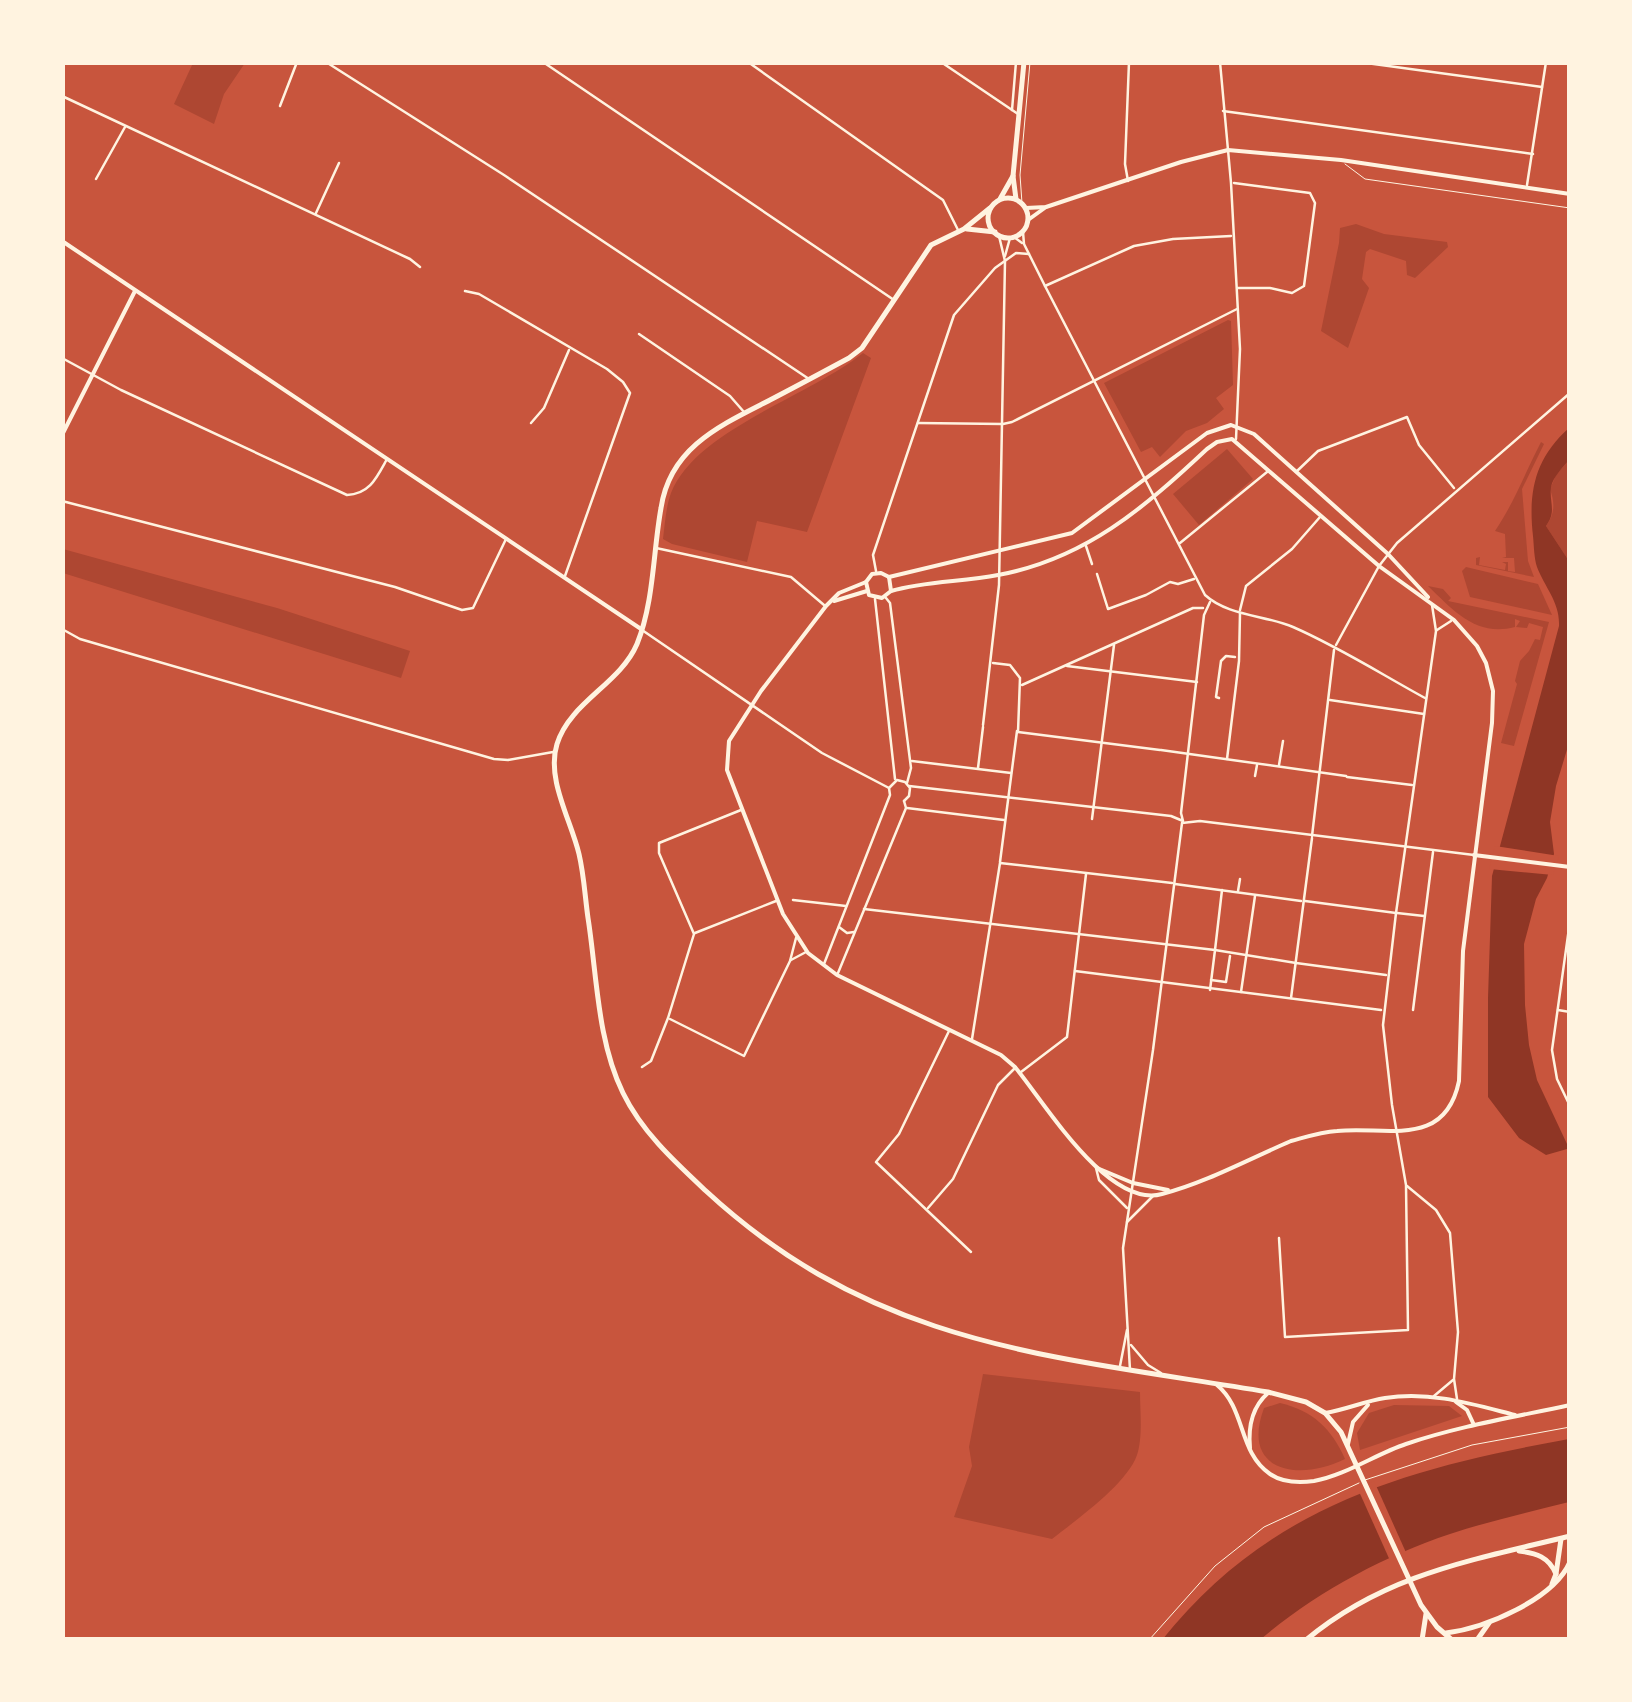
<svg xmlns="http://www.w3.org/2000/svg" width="1632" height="1702" font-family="Manrope,sans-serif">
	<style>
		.green { fill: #ae4732 }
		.water { fill: #8f3625 }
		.pier { fill: #c8553d }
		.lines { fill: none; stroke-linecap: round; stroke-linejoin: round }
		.service { stroke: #fff3e0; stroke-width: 1 }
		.pedestrian { stroke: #fff3e0; stroke-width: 2.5 }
		.minor { stroke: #fff3e0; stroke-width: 2.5 }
		.tertiary { stroke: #fff3e0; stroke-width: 4 }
		.secondary { stroke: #fff3e0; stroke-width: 4 }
		.primary { stroke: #fff3e0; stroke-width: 5 }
	</style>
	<rect width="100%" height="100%" fill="#c8553d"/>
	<g class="green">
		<polygon points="193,63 245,63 224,94 214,124 174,104"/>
		<polygon points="1356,224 1384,234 1447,242 1448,247 1415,278 1407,275 1406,261 1370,249 1366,252 1362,279 1369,288 1348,348 1321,331 1339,243 1340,228"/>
		<polygon points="1228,320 1231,321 1233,385 1216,398 1224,409 1207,423 1186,431 1160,457 1152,447 1141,452 1104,383"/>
		<path d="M863 353 871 358 807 532 757 521 747 562 672 544 663 539C665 523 666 507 671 493 696 430 808 397 863 353Z"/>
		<path d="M1541 442 1544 444 1522 489 1528 561 1534 577 1476 565V558L1480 557 1479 565 1505 570 1506 564 1502 562H1508V571L1515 572 1514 558H1502L1506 557 1505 534 1495 531C1514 503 1525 473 1541 442Z"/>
		<polygon points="1227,449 1253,479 1199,525 1173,494"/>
		<path d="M1569 460V561L1546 526C1555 514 1555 503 1550 489L1556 475Z"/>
		<polygon points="63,549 277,608 410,651 401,678 63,573"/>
		<polygon points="1466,567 1538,584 1552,615 1470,597 1462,571"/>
		<path d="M1428 586 1443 589 1451 598 1448 601 1549 622 1514 746 1501 743 1517 684 1515 681 1520 661 1529 651 1535 639 1540 640 1543 627 1529 623 1527 628 1516 627 1520 621 1515 619V627C1476 637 1454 611 1428 586Z"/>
		<path d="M983 1374 1140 1392C1140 1411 1143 1437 1137 1455 1127 1484 1076 1520 1052 1539L954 1517 972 1466 969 1447Z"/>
		<path d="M1280 1403C1313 1411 1331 1428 1345 1459 1299 1482 1240 1472 1264 1408Z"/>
		<polygon points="1394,1405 1449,1406 1462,1416 1360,1450 1357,1433 1369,1413"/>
	</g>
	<g class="water">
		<path d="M1569 428V460C1563 467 1553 477 1551 487 1549 503 1557 511 1546 526L1569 561V743L1556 786 1550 822 1554 854 1547 878 1536 899 1524 944 1525 1005 1529 1045 1537 1080 1567 1144V1149L1546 1155 1519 1138 1488 1097V998L1492 876 1559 626C1560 602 1545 588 1537 567 1534 558 1534 546 1533 536 1528 492 1535 458 1569 428Z"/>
		<path d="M1569 1439V1502C1530 1512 1489 1521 1450 1534 1383 1556 1314 1594 1261 1639L1162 1640C1269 1505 1409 1468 1569 1439Z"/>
	</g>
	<g class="pier">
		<polygon points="1495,846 1559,856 1553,875 1489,869"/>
		<polygon points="1374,1481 1408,1557 1392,1565 1357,1487"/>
	</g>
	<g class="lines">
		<g class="service">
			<polyline points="1345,164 1365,179 1570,208"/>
			<polyline points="1022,203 1020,175 1030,62"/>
			<polyline points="1365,1480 1472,1445 1570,1427"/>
			<polyline points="1149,1640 1215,1566 1264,1527 1359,1483"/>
		</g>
		<g class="pedestrian">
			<polyline points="1086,546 1092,564"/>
			<polyline points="1097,574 1108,609 1146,595 1170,582 1178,584 1194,579"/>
			<polyline points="1067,666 1197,682"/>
			<polyline points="1022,685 1193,608 1203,608"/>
			<polyline points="1219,698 1216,697 1221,661 1226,656 1235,657"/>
			<polyline points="1330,700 1424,714"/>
			<polyline points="1161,750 1346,776"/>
			<polyline points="1227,759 1239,661 1240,613"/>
			<polyline points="912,761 1011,773"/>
			<polyline points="1279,765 1283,741"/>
			<polyline points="978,768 983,727"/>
			<polyline points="1255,776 1257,765"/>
			<polyline points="909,786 1171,816 1183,821 1181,813 1204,615 1210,602"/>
			<polyline points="907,808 1004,820"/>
			<polyline points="1092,819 1114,645"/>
			<polyline points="1312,836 1334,650"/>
			<polyline points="1000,862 1017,731"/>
			<polyline points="1175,884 1301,901"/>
			<polyline points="1222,890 1215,950 1296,963"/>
			<polyline points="1238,891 1240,879"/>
			<polyline points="1397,913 1424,916"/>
			<polyline points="1211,980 1226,982 1230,956"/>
			<polyline points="1241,992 1255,896"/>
			<polyline points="1413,1010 1433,852"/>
		</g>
		<g class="minor">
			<polyline points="326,62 504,175 809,379"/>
			<polyline points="543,62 894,300"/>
			<polyline points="748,62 943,200 958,230"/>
			<polyline points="941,62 1018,114"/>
			<polyline points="1220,62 1231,183 1240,349 1236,439"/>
			<polyline points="1359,62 1542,87"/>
			<polyline points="62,96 410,259 420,267"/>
			<polyline points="280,106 297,62"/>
			<polyline points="1012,110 1016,62"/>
			<polyline points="1223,111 1533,154"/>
			<polyline points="96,179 125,127"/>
			<polyline points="1128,181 1125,164 1129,62"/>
			<polyline points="1234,183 1310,193 1315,203 1304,286 1292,293 1270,288 1238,288"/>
			<polyline points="1527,185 1546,62"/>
			<polyline points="316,213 339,163"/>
			<path d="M1023 232 1024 244 1045 286 1205 595C1228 616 1265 615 1293 627 1339 647 1381 674 1425 698"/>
			<polyline points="1014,237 1022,243"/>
			<polyline points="1005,256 1010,238"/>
			<polyline points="1045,286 1134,246 1173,239 1231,236"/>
			<polyline points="465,291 479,294 607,369 623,382 630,393 565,576"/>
			<polyline points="639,334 730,396 744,412"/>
			<path d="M62 358 121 390 347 495C370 494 377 477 387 459"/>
			<polyline points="531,423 544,408 569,350"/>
			<polyline points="918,423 1003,424 1012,422 1237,309"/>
			<polyline points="1296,472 1318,451 1407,417 1419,445 1454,488"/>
			<polyline points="62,501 395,587 462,610 473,608 506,539"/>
			<polyline points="1180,543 1267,472"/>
			<polyline points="656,548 791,577 824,605"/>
			<polyline points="876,571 873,555 954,315 995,268 1016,253 1029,254"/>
			<polyline points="886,598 890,603 911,768 907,783"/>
			<polyline points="875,599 895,779"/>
			<polyline points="1240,610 1246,586 1292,549 1320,517"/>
			<polyline points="62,629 80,639 128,653 494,759 508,760 553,752"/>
			<polyline points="642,630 822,753 889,788"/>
			<polyline points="1437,630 1451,621"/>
			<polyline points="1336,645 1379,566 1397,543 1570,393"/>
			<polyline points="993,663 1010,665 1020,678 1018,732 1160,750"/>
			<polyline points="983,725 999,585 1005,261 999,236"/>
			<polyline points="1347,777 1412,785"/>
			<polyline points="897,780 905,782 910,788 909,796 904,801"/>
			<polyline points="793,900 846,906"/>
			<polyline points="1305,901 1396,913"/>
			<polyline points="864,909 1215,950 1210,990"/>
			<polyline points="1570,921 1552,1050 1557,1079 1570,1106"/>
			<polyline points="839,927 847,933 854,932"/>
			<polyline points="695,933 776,901"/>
			<polyline points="791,960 806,952"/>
			<polyline points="1296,963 1386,975"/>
			<polyline points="824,964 890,795 889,788 896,781"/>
			<polyline points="1075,971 1381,1010"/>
			<polyline points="838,973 906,808 904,801"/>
			<polyline points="1291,998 1312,838"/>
			<polyline points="1558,1010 1570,1012"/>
			<polyline points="670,1019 744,1056 790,961 796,938"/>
			<polyline points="949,1031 899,1134 876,1162 971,1252"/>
			<polyline points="972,1039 1000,863 1172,883"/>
			<polyline points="642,1067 651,1061 668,1018 694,934 659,853 659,843 741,810"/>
			<polyline points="1021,1072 1067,1037 1086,874"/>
			<polyline points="1096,1168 1099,1180 1127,1208"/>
			<polyline points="1407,1186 1436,1210 1450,1233 1458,1332 1454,1379 1457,1399"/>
			<polyline points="928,1208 953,1179 998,1085 1015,1068"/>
			<polyline points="1127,1222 1153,1196"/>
			<polyline points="1279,1238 1285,1337 1408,1330 1406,1185 1392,1105 1383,1025 1396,913 1436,631 1432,605"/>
			<polyline points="1131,1345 1148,1365 1161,1373"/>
			<polyline points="1120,1366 1127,1330"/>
			<polyline points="1130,1370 1123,1248 1153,1050 1182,823 1200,821 1474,855"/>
			<polyline points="1434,1396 1453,1380"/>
		</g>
		<g class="tertiary">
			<path d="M889 577 881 573 872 574 866 582 839 593 826 606 761 691 729 741 727 770 783 914 808 953 837 975 1001 1055 1015 1067C1045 1103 1108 1209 1162 1194 1205 1183 1249 1159 1291 1141 1306 1137 1321 1132 1337 1131 1387 1126 1445 1149 1459 1081L1463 951 1492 723 1493 691 1486 663 1477 646 1454 620 1379 566 1232 439 1217 442 1207 449C1144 508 1085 559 998 575 962 582 925 581 891 591"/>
			<polyline points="889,577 1072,533 1207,433 1231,425 1254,434 1388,554 1428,597"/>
			<polyline points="866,582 869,595 882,598 891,591 889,577"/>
			<polyline points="834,601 867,591"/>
			<polyline points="1474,855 1570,867"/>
			<polyline points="1097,1168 1133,1183 1168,1190"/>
			<path d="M1217 1385C1246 1409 1238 1452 1270 1474 1283 1483 1299 1483 1314 1481 1346 1475 1376 1454 1406 1444 1459 1426 1515 1417 1570 1405"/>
			<polyline points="1456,1402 1467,1410 1474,1425"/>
			<path d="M1325 1413C1345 1410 1365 1401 1385 1398 1431 1391 1472 1404 1515 1415"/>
			<polyline points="1348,1444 1353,1422 1368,1405"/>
			<path d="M1250 1448C1248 1427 1252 1407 1268 1393"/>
		</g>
		<g class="secondary">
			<polyline points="1026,208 1046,207 1181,162 1228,150 1341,160 1570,194"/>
			<polyline points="1028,220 1046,207"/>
			<polyline points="62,241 641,629"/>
			<polyline points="62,435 135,291"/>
		</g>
		<g class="primary">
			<circle cx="1008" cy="218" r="20"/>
			<polyline points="1000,199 1013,176"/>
			<polyline points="1016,199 1013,176 1024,62"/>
			<path d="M990 208 964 229 931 245 862 348 849 358C823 372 797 386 770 400 721 425 670 447 661 508 653 552 654 602 637 644 620 684 570 702 557 744 546 779 571 820 579 854 584 875 585 897 588 918 597 975 597 1040 623 1093 642 1132 675 1162 706 1191 876 1348 1053 1356 1268 1392L1306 1402 1325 1413 1341 1432 1421 1605 1437 1627 1452 1640"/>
			<polyline points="967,229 995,232"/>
			<path d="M1519 1551C1536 1553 1549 1557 1556 1574L1552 1584"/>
			<polyline points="1556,1574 1561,1539"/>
			<path d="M1446 1633C1485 1628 1553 1600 1570 1562"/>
			<path d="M1306 1640C1385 1574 1473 1560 1570 1536"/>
			<polyline points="1422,1640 1426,1614"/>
			<polyline points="1477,1640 1489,1623"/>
		</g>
	</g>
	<rect width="1632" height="1702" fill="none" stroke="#fff3e0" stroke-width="130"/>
</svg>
